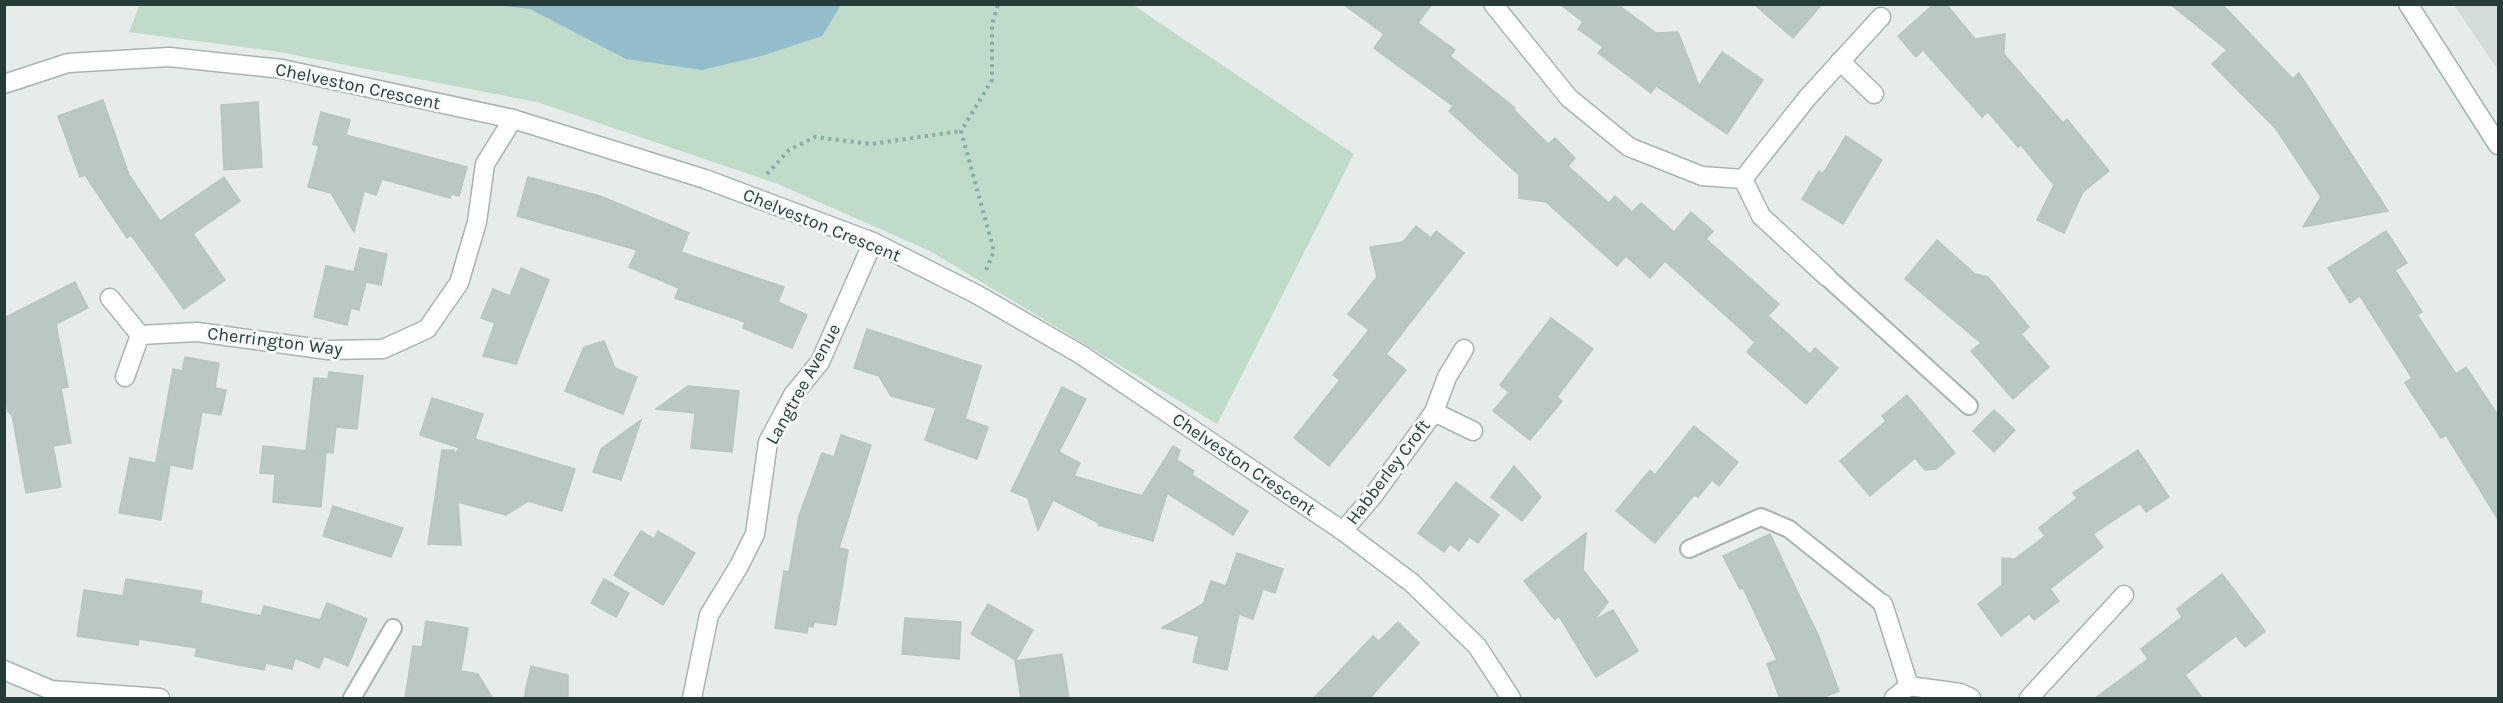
<svg xmlns="http://www.w3.org/2000/svg" width="2503" height="703" font-family="Karla,sans-serif">
	<style>
		.built { fill: #d3dcd9 }
		.green { fill: #c0dbca }
		.water { fill: #93bdcb }
		.building { fill: #bac7c3; stroke: #b8c5c1; stroke-width: 1.5 }
		.lines { fill: none; stroke-linecap: round; stroke-linejoin: round }
		.lane-casing { stroke: #a8b4b1; stroke-width: 20 }
		.street-casing { stroke: #a8b4b1; stroke-width: 21 }
		.secondary-casing { stroke: #a1b4af; stroke-width: 21 }
		.path { stroke: #89aca4; stroke-width: 4; stroke-dasharray: 3 4.5; stroke-linecap: butt }
		.lane { stroke: #fff; stroke-width: 16 }
		.street { stroke: #fff; stroke-width: 18 }
		.secondary { stroke: #fff; stroke-width: 18 }
		.labels { text-anchor: middle; dominant-baseline: central; stroke-width: 6; stroke-linejoin: round; paint-order: stroke }
		.street-label { font-size: 18px; fill: #263c38; stroke: #f5f9f7 }
	</style>
	<rect width="100%" height="100%" fill="#e5ecea"/>
	<polygon class="built" points="2454,5 2498,5 2498,70"/>
	<polygon class="green" points="140,4 1133,5 1354,154 1217,424 930,251 778,184 537,102 274,51 129,32"/>
	<polygon class="water" points="494,5 841,5 822,36 765,55 702,70 626,59 530,9"/>
	<g class="building">
		<polygon points="1343,4 1432,4 1418,23 1455,50 1450,56 1515,108 1514,110 1548,144 1555,138 1575,158 1568,166 1609,203 1615,196 1632,212 1641,203 1674,232 1691,212 1713,231 1706,239 1779,304 1768,316 1810,354 1815,348 1838,368 1806,404 1747,352 1755,342 1665,261 1650,278 1626,256 1617,266 1546,202 1519,198 1519,175 1449,111 1453,106 1374,48 1384,34"/>
		<polygon points="1560,4 1617,4 1656,33 1678,32 1699,86 1722,52 1763,80 1727,134 1656,86 1651,93 1598,53 1603,47 1578,29 1583,22"/>
		<polygon points="1754,4 1822,4 1793,38"/>
		<polygon points="1934,4 1946,4 1975,39 2005,34 2004,54 2063,123 2067,119 2109,171 2083,192 2064,233 2037,220 2054,185 2021,145 2018,147 1988,112 1982,117 1923,50 1916,57 1898,36"/>
		<polygon points="2170,4 2222,4 2293,79 2299,73 2388,211 2303,227 2321,197 2276,129 2212,64 2227,50"/>
		<polygon points="103,100 129,175 160,221 224,177 240,201 193,234 225,280 184,309 131,235 127,238 85,175 80,177 58,116"/>
		<polygon points="258,102 262,167 224,170 221,105"/>
		<polygon points="321,112 350,120 346,135 467,167 459,196 451,194 450,198 382,179 376,195 364,191 354,232 331,193 308,187 319,146 313,144"/>
		<polygon points="1846,136 1882,160 1843,224 1802,199 1819,171 1823,174"/>
		<polygon points="528,177 600,196 689,233 681,252 784,287 778,302 807,315 792,348 743,328 745,322 675,298 679,288 629,267 637,250 517,216"/>
		<polygon points="1416,226 1431,238 1436,231 1464,253 1386,354 1406,370 1329,466 1294,438 1340,380 1333,375 1369,330 1348,314 1377,277 1370,247 1403,242"/>
		<polygon points="2386,231 2407,263 2395,270 2422,312 2417,315 2456,374 2466,367 2499,417 2499,521 2446,435 2441,438 2405,383 2412,378 2360,296 2350,303 2328,268"/>
		<polygon points="1937,240 1975,274 1988,277 2029,327 2021,334 2049,367 2013,399 1971,351 1981,343 1905,279"/>
		<polygon points="360,248 387,254 381,285 366,282 359,310 351,308 347,325 314,317 326,266 354,272"/>
		<polygon points="521,268 549,280 516,364 483,356 495,323 481,318 493,289 510,296"/>
		<polygon points="75,282 88,308 56,324 68,387 61,388 71,443 53,446 61,487 26,493 12,415 8,412 4,392 4,318"/>
		<polygon points="1551,318 1593,349 1557,397 1562,401 1530,440 1493,411 1509,392 1500,385"/>
		<polygon points="867,329 981,366 965,419 988,427 977,459 925,440 936,408 891,396 879,376 854,368"/>
		<polygon points="604,341 615,368 637,377 623,414 565,391 584,347"/>
		<polygon points="185,357 219,363 215,388 226,390 221,415 202,412 192,469 156,462 173,369 182,371"/>
		<polygon points="329,372 363,376 357,429 336,427 333,453 306,450 314,378 328,379"/>
		<polygon points="688,386 739,391 732,452 691,448 695,413 656,409"/>
		<polygon points="1062,387 1086,399 1059,452 1080,463 1074,476 1142,496 1173,446 1180,450 1177,460 1194,471 1192,475 1248,511 1233,535 1167,493 1153,541 1098,525 1099,523 1053,500 1038,530 1028,498 1011,491"/>
		<polygon points="1907,395 1955,453 1936,469 1925,470 1915,458 1870,496 1840,461 1886,421 1882,416"/>
		<polygon points="432,398 483,414 475,439 575,469 562,511 528,501 506,515 458,502 461,545 428,544 442,450 454,450 454,454 460,448 420,435"/>
		<polygon points="1994,410 2015,430 1994,452 1973,431"/>
		<polygon points="641,420 621,480 593,472 601,449"/>
		<polygon points="1694,426 1738,462 1719,486 1712,480 1698,497 1694,495 1655,543 1616,511 1650,470 1655,475"/>
		<polygon points="841,435 871,445 839,548 848,550 836,625 814,622 813,627 808,626 807,633 775,628 784,571 789,572 799,516 822,453 834,457"/>
		<polygon points="263,446 326,453 321,507 273,502 275,474 260,473"/>
		<polygon points="2138,450 2169,497 2146,512 2140,503 2093,534 2103,547 2050,589 2059,601 2034,620 2029,614 2001,636 1978,604 2002,585 2002,558 2015,559 2045,536 2039,528 2077,498 2073,493"/>
		<polygon points="130,458 170,466 161,520 119,513"/>
		<polygon points="1514,466 1541,497 1522,521 1491,497"/>
		<polygon points="1456,482 1499,515 1478,543 1469,537 1459,551 1450,544 1444,552 1418,533"/>
		<polygon points="333,506 403,528 391,557 323,536"/>
		<polygon points="641,531 654,539 658,531 695,553 663,605 614,575"/>
		<polygon points="1586,533 1583,570 1608,602 1594,620 1613,610 1638,651 1596,677 1559,616 1555,620 1524,581"/>
		<polygon points="1770,534 1819,637 1839,691 1819,699 1780,699 1767,664 1777,660 1743,588 1740,589 1723,556"/>
		<polygon points="1237,553 1283,569 1275,593 1263,589 1253,619 1239,614 1227,670 1193,662 1199,636 1162,628 1203,604 1211,581 1226,586"/>
		<polygon points="2222,574 2265,631 2245,647 2236,636 2185,675 2203,699 2094,699 2148,659 2141,649 2182,617 2177,609"/>
		<polygon points="126,579 202,591 200,603 261,616 264,606 320,620 327,603 367,619 348,666 324,656 319,668 295,658 292,669 266,663 264,670 195,656 197,648 139,639 138,645 77,636 84,590 123,596"/>
		<polygon points="604,579 629,593 616,617 591,603"/>
		<polygon points="988,604 1033,630 1016,660 971,634"/>
		<polygon points="905,618 961,622 959,659 902,654"/>
		<polygon points="426,621 468,628 461,671 478,674 493,699 405,699 413,646 422,647"/>
		<polygon points="1398,622 1419,643 1369,699 1313,699 1373,636 1379,641"/>
		<polygon points="1062,654 1069,699 1021,699 1015,661"/>
		<polygon points="531,666 568,675 568,699 524,699"/>
	</g>
	<g class="lines">
		<g class="lane-casing">
			<g id="lane">
				<polyline points="1827,277 1969,406"/>
				<polyline points="1689,549 1761,517 1789,529 1883,604"/>
				<polyline points="352,698 393,628"/>
			</g>
		</g>
		<g class="street-casing">
			<g id="street">
				<polyline points="1493,4 1569,98 1629,147 1702,176 1743,179 1808,97 1881,17"/>
				<polyline points="1840,61 1874,94"/>
				<polyline points="4,84 68,63 169,57 282,69 513,119 705,179 873,242 976,294 1080,354 1343,531 1412,583 1477,646 1511,698"/>
				<polyline points="1743,179 1761,216 1827,277"/>
				<polyline points="110,298 140,335"/>
				<polyline points="125,377 140,335 197,332 328,350 383,349 427,329 459,283 477,222 485,164 513,119"/>
				<polyline points="1434,412 1473,431"/>
				<polyline points="1343,531 1373,496 1434,412 1447,377 1464,349"/>
				<polyline points="1883,604 1909,686"/>
				<polyline points="4,670 51,690 160,698"/>
				<polyline points="692,698 709,615 739,566 755,534 768,442 793,395 820,362 873,242"/>
				<polyline points="1894,698 1909,686 1960,693 1971,698"/>
				<polyline points="2029,698 2124,595"/>
			</g>
		</g>
		<g class="secondary-casing">
			<polyline id="secondary" points="2408,4 2498,145"/>
		</g>
		<g class="path">
			<polyline points="767,174 789,150 815,137 871,144 961,131"/>
			<polyline points="986,270 994,251 961,131 992,80 992,25 998,4"/>
		</g>
		<use href="#lane" class="lane"/>
		<use href="#street" class="street"/>
		<use href="#secondary" class="secondary"/>
	</g>
	<g class="labels">
		<g class="street-label">
			<text transform="translate(358 86) rotate(12)">Chelveston Crescent</text>
			<text transform="translate(822 225) rotate(22)">Chelveston Crescent</text>
			<text transform="translate(275 341) rotate(7)">Cherrington Way</text>
			<text transform="translate(803 384) rotate(-61)">Langtree Avenue</text>
			<text transform="translate(1244 464) rotate(34)">Chelveston Crescent</text>
			<text transform="translate(1388 472) rotate(-53)">Habberley Croft</text>
		</g>
	</g>
	<rect width="2503" height="703" fill="none" stroke="#263c38" stroke-width="12"/>
</svg>
